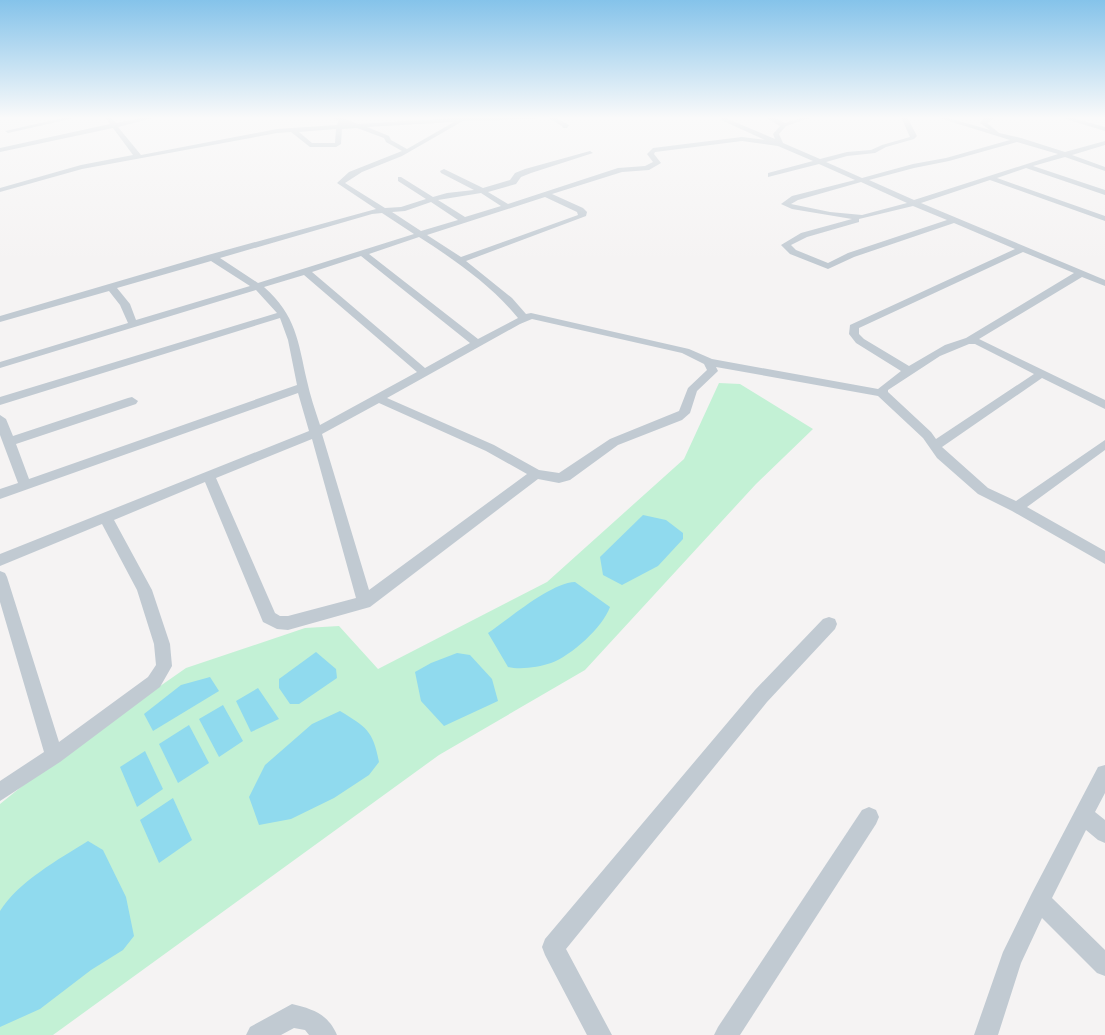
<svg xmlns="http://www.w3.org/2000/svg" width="1105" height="1035" font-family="'Fira Sans',sans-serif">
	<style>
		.green { fill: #c3f1d5 }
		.water { fill: #90daee }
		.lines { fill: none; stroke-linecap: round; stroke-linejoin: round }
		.minor { fill: #c1cad2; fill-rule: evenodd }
	</style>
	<rect width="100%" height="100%" fill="#f5f3f3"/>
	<polygon class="green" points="719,383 740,384 813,429 756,484 585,670 439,755 53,1035 0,1035 0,804 57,758 186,668 305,628 339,626 378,669 547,582 684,459"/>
	<g class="water">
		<polygon points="643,515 666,520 683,533 683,539 658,566 622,585 603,575 600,557"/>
		<path d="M575 582 610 607C603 627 571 656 551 663 539 667 521 670 508 667L488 633C509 619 550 583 575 582Z"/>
		<polygon points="316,652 336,669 337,678 299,704 290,704 279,688 279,679"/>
		<polygon points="457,653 470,655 492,679 498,701 444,726 421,701 415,672 431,663"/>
		<polygon points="210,677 219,691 153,731 144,714 181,685"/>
		<polygon points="258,688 279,719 251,732 236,701"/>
		<polygon points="223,705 243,741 219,757 199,719"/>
		<path d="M340 711C366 727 373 730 379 762L369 775 334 798 291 819 259 825 249 797 265 765 312 724Z"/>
		<polygon points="189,725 209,763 178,783 159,744"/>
		<polygon points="145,751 163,789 137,807 120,767"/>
		<polygon points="173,798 192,840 159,863 140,820"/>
		<path d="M88 841 103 850 126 897 134 936 123 950 91 970 40 1009 0 1027V911C18 882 59 859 88 841Z"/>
	</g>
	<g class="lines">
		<g class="minor">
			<polygon points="67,117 79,117 8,133 5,131"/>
			<path d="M105 117H111L116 123 146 117H157L118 127 141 155 277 129 337 125 338 121 331 117H340L358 124 470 117H539L536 119 463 121 402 156 362 172 345 183 385 208 401 207 426 199 398 181V177H401L433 197 447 193 474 190 441 173 440 171 444 169 483 188 510 180 515 173 525 169 590 151 593 153 531 173 521 177 516 184 488 192 508 204 618 168 645 166 653 162 647 154 653 148 742 137 765 140 721 120 723 117 775 139 773 134 780 126 765 117H773L785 123 804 117H813L786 126 779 134 783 143 820 159 847 152 871 150 882 145 910 137 901 117H907L917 136 914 139 886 147 875 153 847 156 826 162 862 178 913 164 946 158 1010 140 936 117H945L990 130 980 123 984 118 996 117 987 123 999 133 1021 138 1065 152 1105 141V145L1072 155 1105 167V171L1065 157 1033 166 1105 190V195L1026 168 997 178 1105 216V221L990 180 921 203 1105 280V286L1082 277 979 339 1105 400V409L1042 378 942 447 988 488 1016 501 1105 440V450L1027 507 1105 551V564L1012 511 978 494 937 458 923 438 878 396 716 367 718 371 697 391 690 413 682 420 618 445 570 480 559 483 538 479 370 607 288 630 277 629 263 622 205 482 114 520 152 590 170 644 172 666 160 687 60 762 0 801V781L44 752 0 602V571L5 573 7 577 59 742 148 677 156 665 154 644 137 590 102 524 0 566V554L309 431 298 393 0 499V489L18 483 0 435V415L6 419 13 436 128 398 132 397 138 401 136 404 16 444 29 479 297 385 288 340 280 318 0 405V397L277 313 256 290 0 368V362L128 323 120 305 109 291 0 322V316L208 255 376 209 337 183 349 172 402 151 386 142 384 138 357 128 342 129 341 144 336 147H310L291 132 277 133 82 169 0 192V188L81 165 133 155 113 128 0 152V148L110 124ZM454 122 407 149 391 140 389 136 367 127ZM336 129 335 143H312L299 132ZM742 141 778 146 813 161 768 173V177L819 164 855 180 792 196 781 204 792 209 852 219 801 233 781 245 790 254 828 269 854 257 954 223 1015 249 850 325 849 334 856 343 901 371 878 389 712 359 689 349 531 313 526 314 512 298 466 261 586 216 587 212 583 208 552 194 622 172 649 170 661 163 654 154 655 152ZM1017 142 1058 154 914 200 869 180 914 168 949 161ZM861 182 907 203 862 215 830 212 791 204 798 200ZM481 193 501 206 465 217 438 200ZM545 197 577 212 578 215 461 257 427 235ZM431 202 458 220 421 231 392 212 405 211ZM913 206 947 220 848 253 828 263 796 250 791 245 807 237 859 222V219ZM382 213 414 234 258 283 220 258 372 214ZM419 237C455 260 491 285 518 318L478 339 369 254ZM1023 252 1074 273 966 338 945 345 909 366 864 339 859 334V328ZM361 256 470 343 425 368 312 272ZM211 261 250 286 136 320 130 304 117 288ZM304 275 417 372 320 425C315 410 310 395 307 381 298 341 296 315 264 287ZM532 319 682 353 704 364 707 370 688 388 679 411 610 439 559 473 539 470 494 445 387 398 520 324ZM969 344H975L1034 374 936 439 931 432 888 392V390L940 356ZM379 403 486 451 527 474 369 590 322 434ZM312 439 356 598 288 616H280L275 613 216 478Z"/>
			<polygon points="547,117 555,117 569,125 567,128 563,128 562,126"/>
			<polygon points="1059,117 1069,117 1105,127 1105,131"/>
			<polygon points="829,617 835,619 837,624 835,629 767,702 566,949 612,1035 587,1035 545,955 542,947 545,939 755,690 823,619"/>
			<polygon points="1105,765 1105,793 1095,812 1105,820 1105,843 1098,840 1086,830 1052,898 1105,950 1105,976 1097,973 1042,918 1021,963 998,1035 974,1035 1003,952 1032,893 1098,767"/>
			<polygon points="869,807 876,810 879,817 876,824 740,1035 714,1035 718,1027 862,810"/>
			<path d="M292 1004C313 1009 328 1014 337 1035H309L305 1030 294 1028 281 1035H246L250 1027Z"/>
		</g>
	</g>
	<linearGradient id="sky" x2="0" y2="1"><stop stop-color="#85c3ea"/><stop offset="0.45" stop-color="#fafafa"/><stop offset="1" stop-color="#fafafa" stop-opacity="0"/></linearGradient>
	<rect width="1105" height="262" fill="url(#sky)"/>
</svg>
